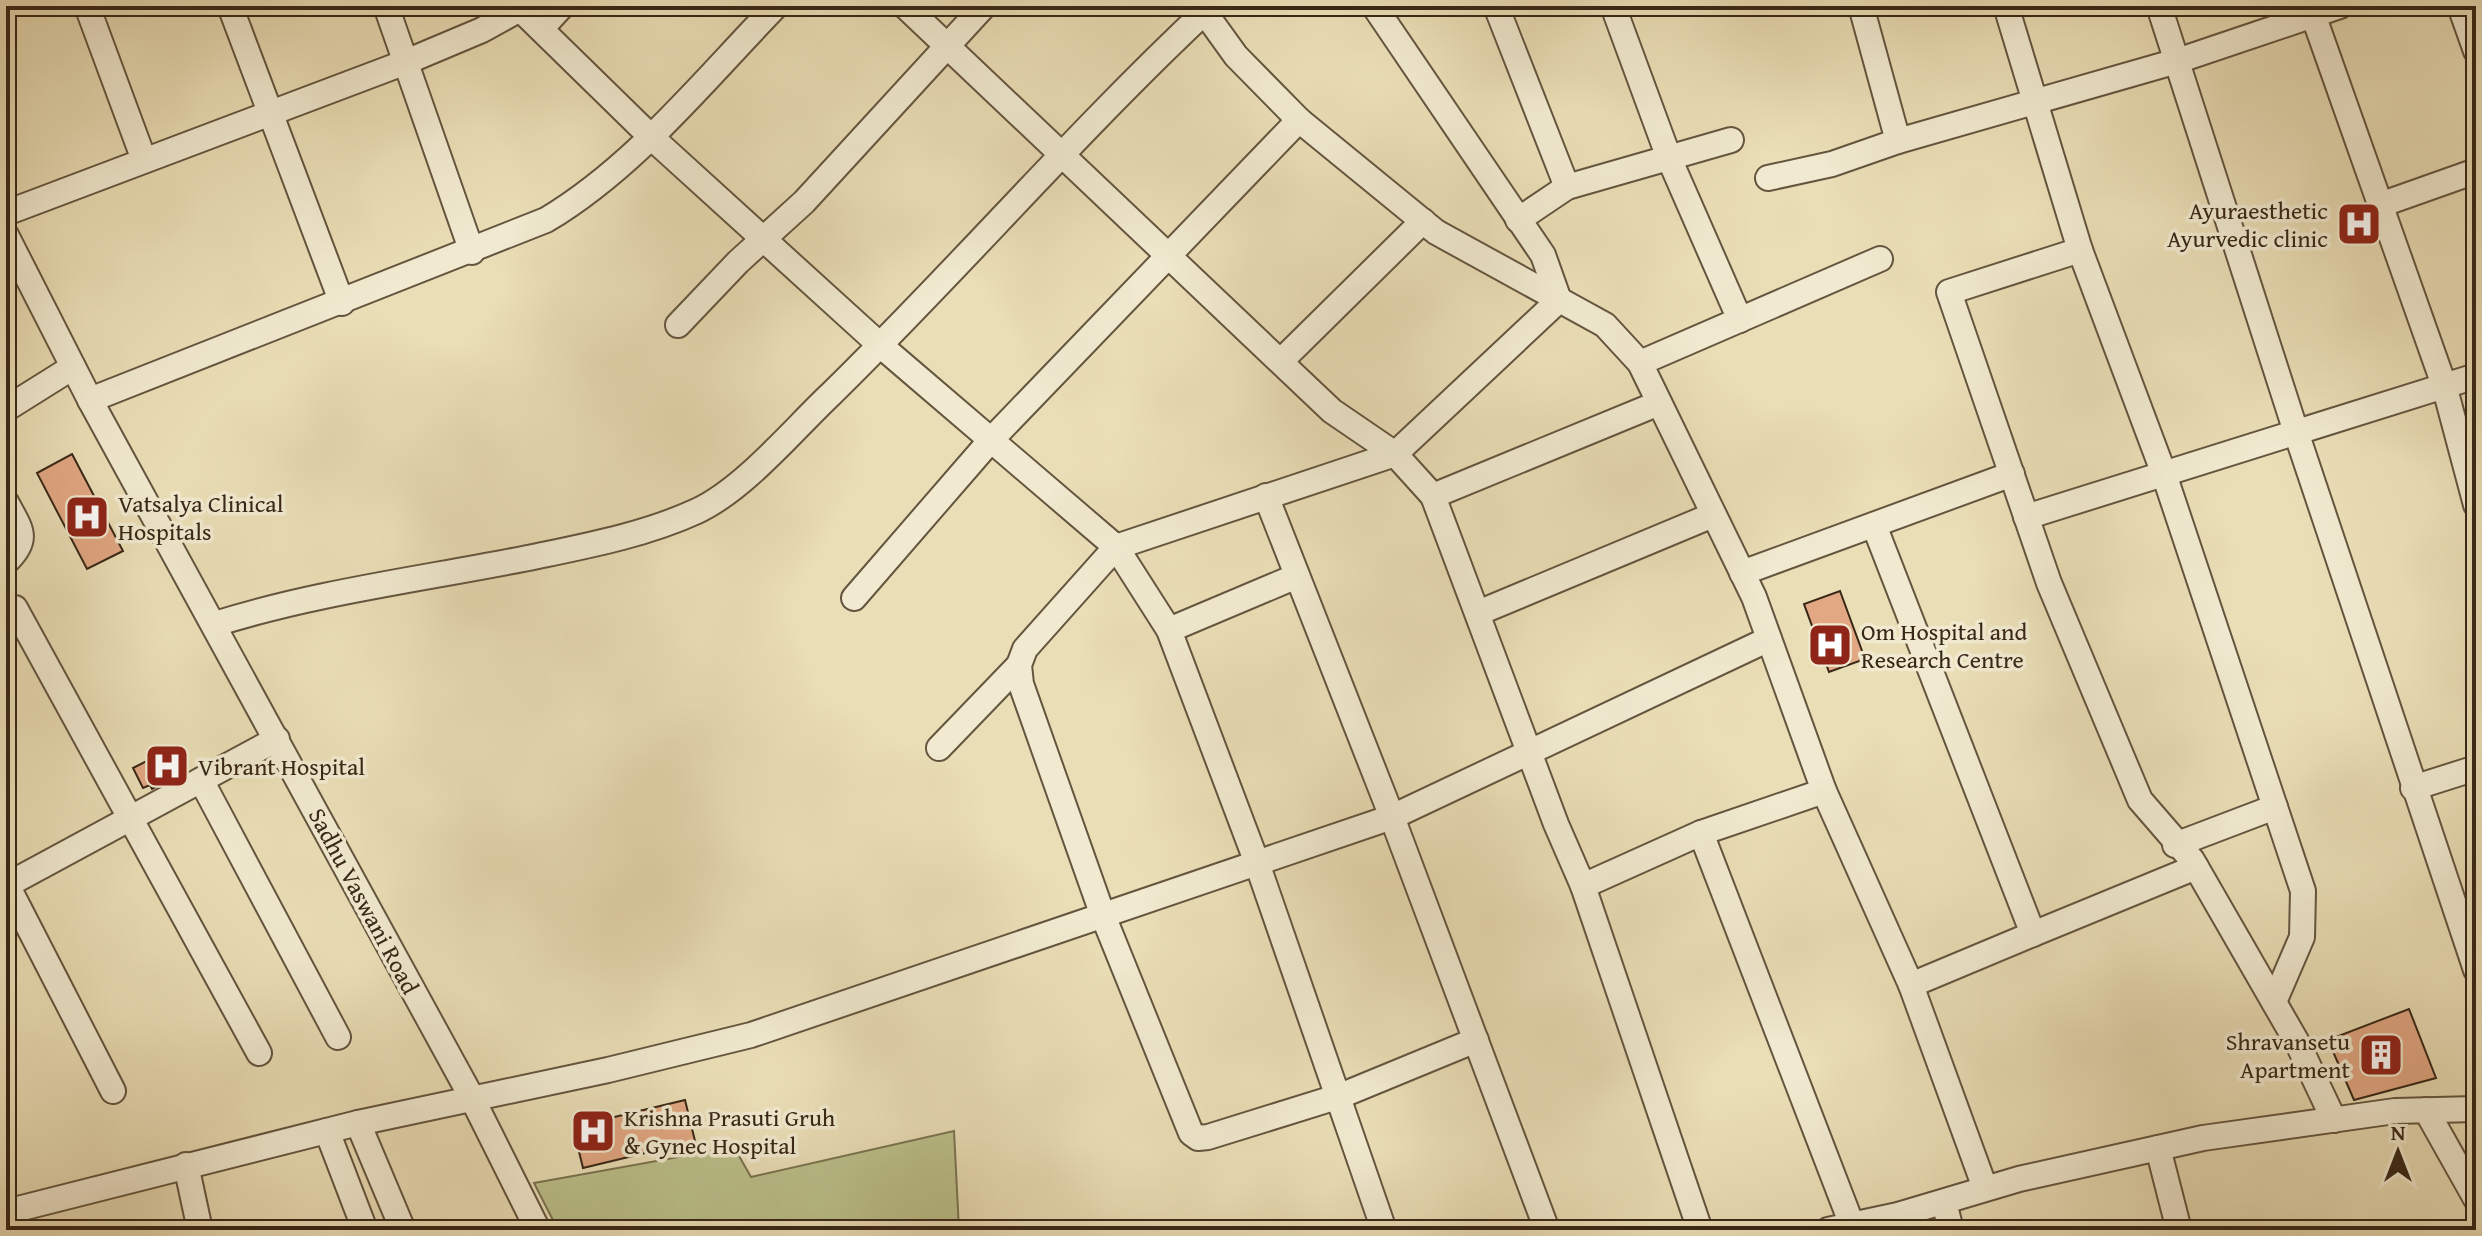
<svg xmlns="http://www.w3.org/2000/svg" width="2482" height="1236" font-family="'Gentium Book Plus',serif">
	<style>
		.green { fill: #bbc08b; stroke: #797451; stroke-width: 2 }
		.building { fill: #e2a883; stroke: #372717; stroke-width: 2 }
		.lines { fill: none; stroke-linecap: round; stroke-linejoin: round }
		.minor-casing { stroke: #64553f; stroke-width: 28 }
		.minor { stroke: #f1ead0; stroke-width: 24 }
		.labels { text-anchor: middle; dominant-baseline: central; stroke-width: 7; stroke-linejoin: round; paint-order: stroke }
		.poi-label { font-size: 24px; fill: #372717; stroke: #f1ead0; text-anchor: start }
		.street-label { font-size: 24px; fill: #372717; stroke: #f1ead0 }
	</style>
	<rect width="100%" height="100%" fill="#eadeb6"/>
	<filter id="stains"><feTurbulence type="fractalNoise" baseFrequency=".0025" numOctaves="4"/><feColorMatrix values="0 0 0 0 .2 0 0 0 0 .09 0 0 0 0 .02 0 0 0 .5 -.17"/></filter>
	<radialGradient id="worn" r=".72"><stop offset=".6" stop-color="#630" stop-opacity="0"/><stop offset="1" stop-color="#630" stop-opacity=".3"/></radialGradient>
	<polygon class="green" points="954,1131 959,1230 558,1230 534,1183 734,1147 751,1177"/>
	<g class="building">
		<polygon points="72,454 123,551 87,569 37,473"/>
		<polygon points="1840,591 1865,659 1829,672 1804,604"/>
		<polygon points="174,747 186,771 152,789 150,785 143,788 133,768"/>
		<polygon points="2409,1009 2436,1078 2354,1100 2328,1040"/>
		<polygon points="685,1100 695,1141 583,1168 573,1127"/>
	</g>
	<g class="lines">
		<g class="minor-casing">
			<g id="minor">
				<polyline points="87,6 144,160"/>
				<polyline points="230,6 342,303"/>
				<polyline points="386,6 472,252"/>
				<polyline points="517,6 650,136 880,345 1116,547 1169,630 1257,863 1384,1230"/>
				<polyline points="905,6 1332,411 1395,454 1433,496 1556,824 1583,886 1700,1230"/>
				<polyline points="1200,6 1236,56 1299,120 1436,232 1605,325 1640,363 1754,597 1824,791 1911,985 1985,1188"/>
				<polyline points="1374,6 1543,255 1559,300 1395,454 1116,547 1025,649 1019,665 1021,684 1102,913 1191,1133 1198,1138 1208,1137 1340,1096 1476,1040"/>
				<polyline points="1496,6 1567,187"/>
				<polyline points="1613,6 1669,158 1740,320"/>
				<polyline points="1861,6 1898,141 2177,61 2340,6"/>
				<polyline points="2006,6 2080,250 1949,292 2049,583 2140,800 2192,860 2298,1044 2334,1120"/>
				<polyline points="2159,6 2296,432 2476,970"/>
				<polyline points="2310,6 2444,385 2476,505"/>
				<polyline points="2460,6 2476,51"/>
				<polyline points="541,29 562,6"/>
				<polyline points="1768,178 1832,164 1898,141"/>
				<polyline points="2380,205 2476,171"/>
				<polyline points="6,213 406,62 482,30 520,9"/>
				<polyline points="1518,220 1567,187 1731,140"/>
				<polyline points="6,235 90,400 472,1098 538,1230"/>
				<polyline points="2080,250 2164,474 2303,891 2302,937 2274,1002"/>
				<polyline points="678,325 738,262 804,202 984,6"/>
				<polyline points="1281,361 1423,221"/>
				<polyline points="1640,363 1880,259"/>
				<path d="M90 400 546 220C635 167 704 80 776 6"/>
				<polyline points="6,409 73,367"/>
				<polyline points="1266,496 1392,817 1547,1230"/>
				<polyline points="1433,496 1659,403"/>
				<path d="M6 502C20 529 31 538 6 562"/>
				<polyline points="2026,517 2476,376"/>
				<polyline points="1874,525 2033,934 1911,985"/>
				<polyline points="1742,573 2012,474"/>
				<polyline points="854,598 990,441 1299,120"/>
				<polyline points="15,608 259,1053"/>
				<polyline points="1478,613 1713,515"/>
				<path d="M215 624C320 591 430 578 538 556 591 545 647 534 697 511 744 489 792 431 830 395 960 268 1078 130 1211 6"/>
				<polyline points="1169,630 1297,576"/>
				<polyline points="939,748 1019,665"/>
				<polyline points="201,780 338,1037"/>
				<polyline points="2413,788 2476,768"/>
				<polyline points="1701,833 1852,1225"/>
				<polyline points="2175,845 2275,807"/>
				<polyline points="6,883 113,1091"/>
				<polyline points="7,885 277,739"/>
				<polyline points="1583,886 1701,833 1824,791"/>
				<polyline points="2033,934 2196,867"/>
				<polyline points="2426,1110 2476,1199"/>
				<polyline points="358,1123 403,1230"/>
				<polyline points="327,1131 365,1230"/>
				<polyline points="2158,1148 2179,1230"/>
				<polyline points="186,1165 200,1230"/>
				<polyline points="1944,1202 1951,1230"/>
				<polyline points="6,1212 358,1123 608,1070 751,1035 1392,817 1769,639"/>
				<polyline points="1828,1230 1898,1215 2019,1179 2203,1138 2395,1111 2476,1109"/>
			</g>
		</g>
		<use href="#minor" class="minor"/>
	</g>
	<defs>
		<g id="hospital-square" transform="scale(2.3)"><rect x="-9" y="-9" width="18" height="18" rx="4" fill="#8f2418" stroke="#f1ead0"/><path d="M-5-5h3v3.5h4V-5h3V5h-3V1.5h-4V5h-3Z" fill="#fff"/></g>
		<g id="building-square" transform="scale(2.3)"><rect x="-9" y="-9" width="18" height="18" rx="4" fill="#8f2418" stroke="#f1ead0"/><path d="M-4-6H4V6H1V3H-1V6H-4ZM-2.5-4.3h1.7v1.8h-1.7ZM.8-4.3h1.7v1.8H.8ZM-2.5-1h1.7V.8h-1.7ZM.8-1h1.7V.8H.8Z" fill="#fff"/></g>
	</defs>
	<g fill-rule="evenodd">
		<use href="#hospital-square" x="2359" y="224"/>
		<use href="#hospital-square" x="87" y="517"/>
		<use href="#hospital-square" x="1830" y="645"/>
		<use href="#hospital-square" x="167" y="766"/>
		<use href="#building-square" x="2381" y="1055"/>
		<use href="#hospital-square" x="593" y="1131"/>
	</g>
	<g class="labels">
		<g class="poi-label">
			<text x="2328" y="210" text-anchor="end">Ayuraesthetic<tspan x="2328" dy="28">Ayurvedic clinic</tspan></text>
			<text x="118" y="503">Vatsalya Clinical<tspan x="118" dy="28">Hospitals</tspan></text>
			<text x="1861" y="631">Om Hospital and<tspan x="1861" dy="28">Research Centre</tspan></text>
			<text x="198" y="766">Vibrant Hospital</text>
			<text x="2350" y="1041" text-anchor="end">Shravansetu<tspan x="2350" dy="28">Apartment</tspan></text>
			<text x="624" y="1117">Krishna Prasuti Gruh<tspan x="624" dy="28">&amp; Gynec Hospital</tspan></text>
		</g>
		<g class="street-label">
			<text transform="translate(364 901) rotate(62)">Sadhu Vaswani Road</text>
		</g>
	</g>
	<rect width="2482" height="1236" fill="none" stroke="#eadeb6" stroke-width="32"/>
	<rect x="8" y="8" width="2466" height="1220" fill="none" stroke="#372717" stroke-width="4"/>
	<rect x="16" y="16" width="2450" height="1204" fill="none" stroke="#372717" stroke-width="2"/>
	<g transform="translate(2398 1152)" stroke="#f1ead0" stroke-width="6" paint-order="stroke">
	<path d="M0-6L14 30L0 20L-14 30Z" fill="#372717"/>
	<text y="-12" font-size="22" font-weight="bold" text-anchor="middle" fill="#372717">N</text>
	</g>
	<rect width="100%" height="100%" filter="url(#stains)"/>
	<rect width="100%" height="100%" fill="url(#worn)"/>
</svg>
